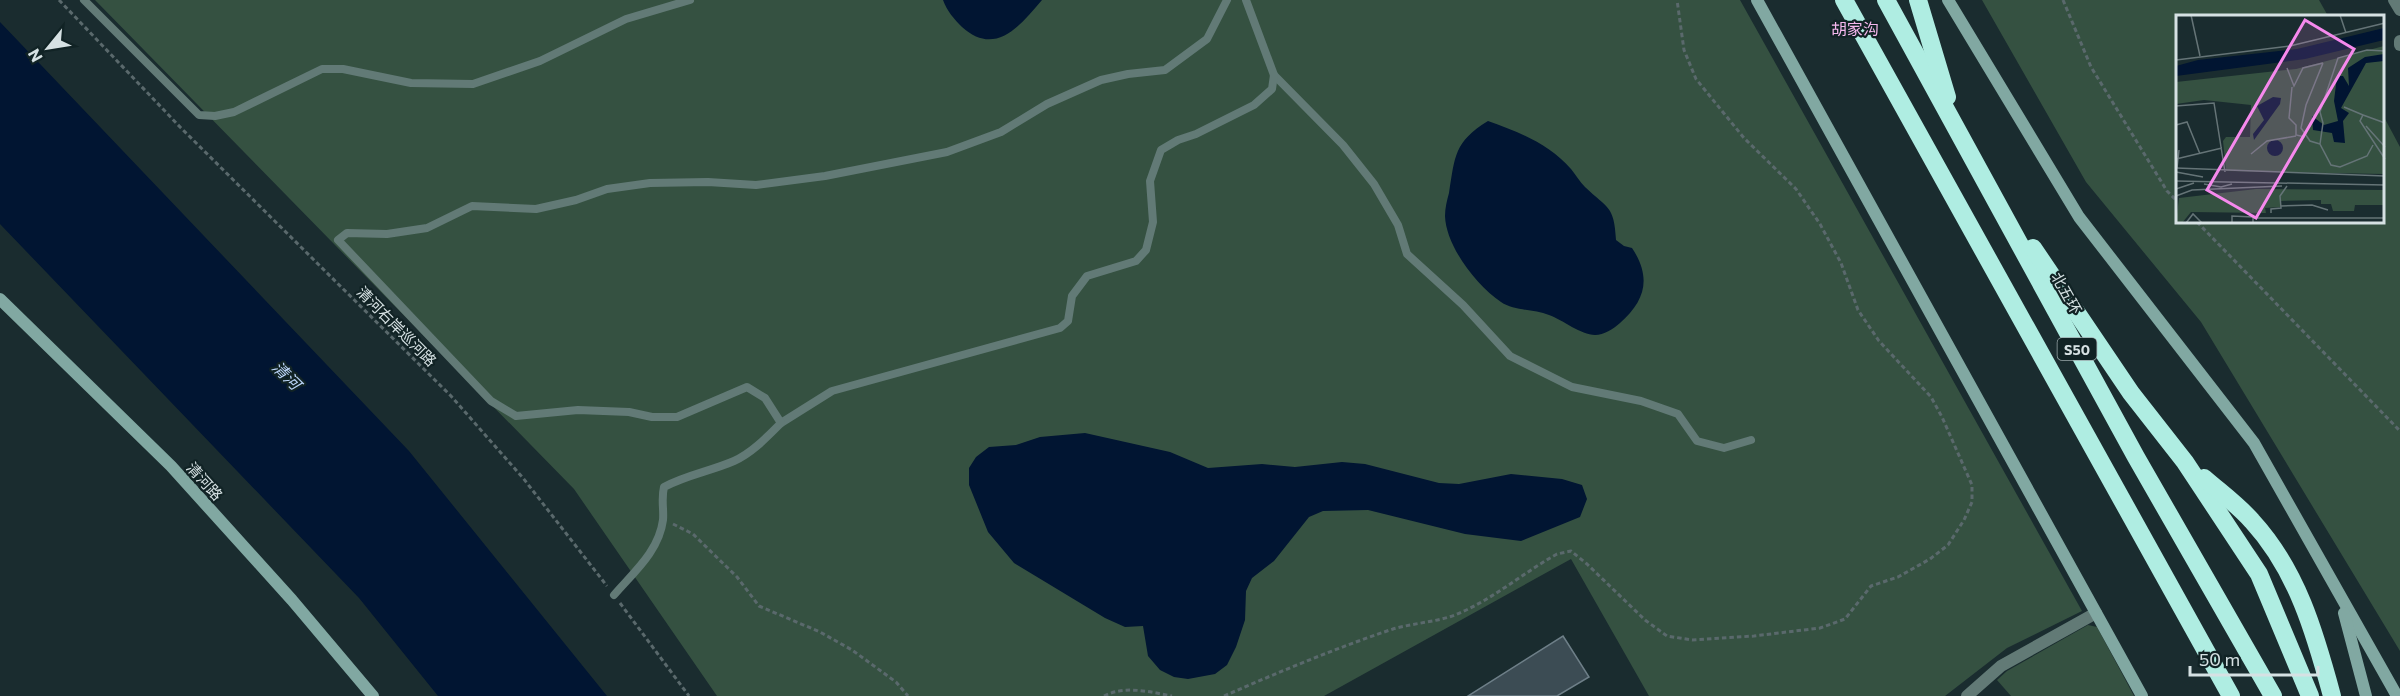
<svg xmlns="http://www.w3.org/2000/svg" width="2400" height="696" font-family="Commissioner,'Noto Sans SC',sans-serif">
	<style>
		.green { fill: #355141 }
		.water { fill: #011532 }
		.building { fill: #3c4c54; stroke: #6e7f88; stroke-width: 1.5 }
		.lines { fill: none; stroke-linecap: round; stroke-linejoin: round }
		.path { stroke: #5a696c; stroke-width: 3; stroke-dasharray: 4.5 3; stroke-linecap: butt }
		.lane { stroke: #627a76; stroke-width: 8 }
		.street { stroke: #627a76; stroke-width: 12 }
		.secondary { stroke: #81a8a2; stroke-width: 12 }
		.highway { stroke: #afede2; stroke-width: 18 }
		.labels { text-anchor: middle; dominant-baseline: central; stroke-width: 4.5; stroke-linejoin: round; paint-order: stroke }
		.shield { fill: #112325; stroke: #9ba8aa; stroke-width: 1.5 }
		.shield-label { font-size: 14px; font-weight: bold; fill: #d6e1e3 }
		.street-label { font-size: 15px; fill: #d6e1e3; stroke: #112325 }
		.neighbourhood-label { font-size: 16px; fill: #f4b7ed; stroke: #112325 }
		.water-label { font-size: 16px; font-style: italic; fill: #bad4f7; stroke: #112325 }
		.inset-road { fill: none; stroke: #657477; stroke-width: 1.5 }
		.view { fill: #f689ed; fill-opacity: 0.15; stroke: #f689ed; stroke-width: 3 }
		.inset-edge { fill: none; stroke: #d6e1e3; stroke-width: 3 }
	</style>
	<rect width="100%" height="100%" fill="#1a2c2f"/>
	<g class="green">
		<polygon points="95,0 1740,0 2082,611 2007,648 1945,696 1649,696 1571,559 1324,696 717,696 574,489"/>
		<polygon points="1982,0 2319,0 2328,16 2178,16 2178,222 2384,222 2384,117 2400,147 2400,651 2201,322 2086,182"/>
		<polygon points="2088,625 2097,627 2134,696 2011,696 1997,680 2007,671"/>
	</g>
	<g class="water">
		<path d="M943 0H1042C1020 26 995 57 962 27 954 19 947 11 943 0Z"/>
		<polygon points="0,22 409,451 607,696 438,696 359,598 0,224"/>
		<path d="M1488 121C1519 132 1549 144 1571 169 1576 175 1580 182 1585 187 1608 209 1614 205 1616 240L1624 246 1632 248C1652 278 1645 301 1620 323 1613 329 1604 335 1595 335 1581 335 1563 320 1549 315 1534 309 1514 311 1501 302 1476 285 1446 246 1445 216 1445 208 1447 200 1449 193 1455 156 1454 142 1488 121Z"/>
		<polygon points="1085,433 1170,452 1208,468 1262,464 1295,467 1342,462 1365,464 1439,483 1459,484 1511,474 1562,479 1582,485 1587,499 1580,517 1521,541 1465,534 1368,510 1323,511 1309,517 1274,561 1252,578 1246,591 1245,620 1236,647 1227,665 1215,674 1188,679 1174,677 1160,670 1148,656 1143,626 1125,627 1105,618 1014,563 988,532 969,485 969,468 976,457 989,447 1016,445 1040,437"/>
	</g>
	<polygon class="building" points="1563,636 1589,677 1557,696 1468,696"/>
	<g class="lines">
		<g class="path">
			<polyline points="59,0 181,128 451,396 523,478 607,586"/>
			<polyline points="2063,0 2091,67 2167,191 2178,202"/>
			<polyline points="2197,222 2400,431"/>
			<polyline points="673,524 693,534 737,577 759,606 820,632 852,650 896,682 908,696"/>
			<polyline points="620,603 689,696"/>
			<path d="M1104 696C1125 685 1150 692 1172 696"/>
			<path d="M1224 696C1279 672 1336 648 1393 629 1414 623 1436 622 1455 615 1492 600 1523 573 1557 554L1571 551 1587 564 1645 620 1667 636 1692 640 1754 636 1820 628 1845 619 1871 586 1898 577 1930 559 1948 545 1964 520 1972 502V485L1942 417 1931 397 1879 341 1858 310 1841 263 1820 224 1796 189 1744 138 1696 79 1684 50 1677 0"/>
		</g>
		<g class="lane">
			<polyline points="84,0 199,115 215,116 234,112 322,69 343,69 411,83 473,84 540,61 626,19 690,0"/>
			<polyline points="1274,75 1343,145 1374,184 1398,225 1407,254 1463,305 1510,356 1572,387 1641,401 1678,414 1697,441 1724,448 1751,440"/>
			<polyline points="781,423 832,391 1060,328 1068,321 1072,296 1087,276 1136,261 1146,250 1153,222 1150,181 1161,150 1178,140 1196,134 1254,105 1272,89 1274,75 1246,0"/>
			<path d="M614 595C634 572 659 551 663 520 664 509 661 499 664 487 686 475 711 471 734 461 752 453 767 437 781 423L765 398 747 387 677 417H652L629 412 578 410 516 416 491 401 338 240 347 233 387 234 427 228 472 206 536 209 576 200 607 189 650 183 708 182 756 185 825 176 947 152 1001 132 1047 104 1101 80 1128 74 1165 70 1207 39 1227 0"/>
		</g>
		<g class="street">
			<polyline points="2394,0 2400,10"/>
			<polyline points="2400,41 2400,45"/>
			<polyline points="1967,696 2001,666 2096,613"/>
		</g>
		<g class="secondary">
			<polyline points="1757,0 2142,696"/>
			<polyline points="1948,0 2079,217 2254,443 2397,696"/>
			<polyline points="0,299 171,466 292,600 373,696"/>
			<polyline points="2344,613 2366,696"/>
		</g>
		<g class="highway">
			<polyline points="1844,0 2231,696"/>
			<polyline points="1886,0 2136,457 2273,696"/>
			<polyline points="1918,0 1947,97"/>
			<polyline points="2033,248 2131,393 2185,462 2259,574 2310,696"/>
			<path d="M2204 478C2220 492 2238 505 2252 521 2297 570 2315 633 2332 696"/>
		</g>
	</g>
	<g class="labels">
		<rect class="shield" x="2057.5" y="338" width="39" height="22" rx="4.5"/>
		<g class="shield-label">
			<text x="2077" y="349">S50</text>
		</g>
		<g class="street-label">
			<text transform="translate(2067 293) rotate(61)">北五环</text>
			<text transform="translate(397 326) rotate(45)">清河右岸巡河路</text>
			<text transform="translate(205 481) rotate(48)">清河路</text>
		</g>
		<g class="neighbourhood-label">
			<text x="1855" y="28">胡家沟</text>
		</g>
		<g class="water-label">
			<text transform="translate(287 375) rotate(45)">清河</text>
		</g>
	</g>
	<g transform="translate(2176 15)">
		<rect width="208" height="208" fill="#1a2c2f"/>
		<path d="M208 31V159L50 156 47 126 50 122H74L75 90 28 85 0 89V67L120 54ZM80 174 208 175V190H179L178 196H157L155 189H145V185L104 186V192L89 193 90 198 15 197 6 208H0L3 183Z" fill="#355141"/>
		<path d="M208 13V25L129 44 0 61V51L22 45 121 34ZM208 39V46L190 48 165 93 173 98 167 106 169 128 158 127 156 118 137 115 136 101 148 110 162 106 158 86 161 61H167L173 71 172 53 189 42ZM97 82 105 83 104 89 78 125 77 119 88 105 81 91ZM91 133a8 8 0 1 1 16 0a8 8 0 1 1-16 0Z" fill="#011532"/>
		<path class="inset-road" d="M15 0 24 41M164 0 170 18M0 45 114 31 209 8M111 53 118 71 127 53 147 48M116 72 113 103 120 110V120L129 122M0 91 38 88 49 157M168 92 187 100M209 108 187 100 184 106 209 144M0 110 11 107 24 139M190 111 209 132M144 129 134 126 125 113 130 90 147 48M197 130 191 141 164 152 155 150 144 129 147 108 144 97 162 43 191 35 209 36M75 139 91 126 120 121M0 144 46 133M0 153 209 161M1 153 3 135M0 157 27 162M0 166 209 170M28 169 45 172 56 169M0 174 18 168M0 181 16 175 106 171M105 191 136 190 152 195M95 198V194L105 193 104 181 111 171M77 203H209M10 208 17 199 26 208M56 208V201L77 202V208"/>
		<path class="view" d="M129 5 178 34 80 203 31 175Z"/>
		<rect width="208" height="208" class="inset-edge"/>
	</g>
	<g transform="translate(48 48) rotate(240)" stroke="#112325" stroke-width="4.5" paint-order="stroke">
	<path d="M0-4.5L10 22L0 15L-10 22Z" fill="#d6e1e3"/>
	<text y="-9" font-size="16" font-weight="bold" text-anchor="middle" fill="#d6e1e3">N</text>
	</g>
	<path d="M2190 666v9h128v-9" fill="none" stroke="#d6e1e3" stroke-width="3"/>
	<text x="2199" y="666" font-size="18" fill="#d6e1e3" stroke="#112325" stroke-width="4.5" paint-order="stroke">50 m</text>
</svg>
